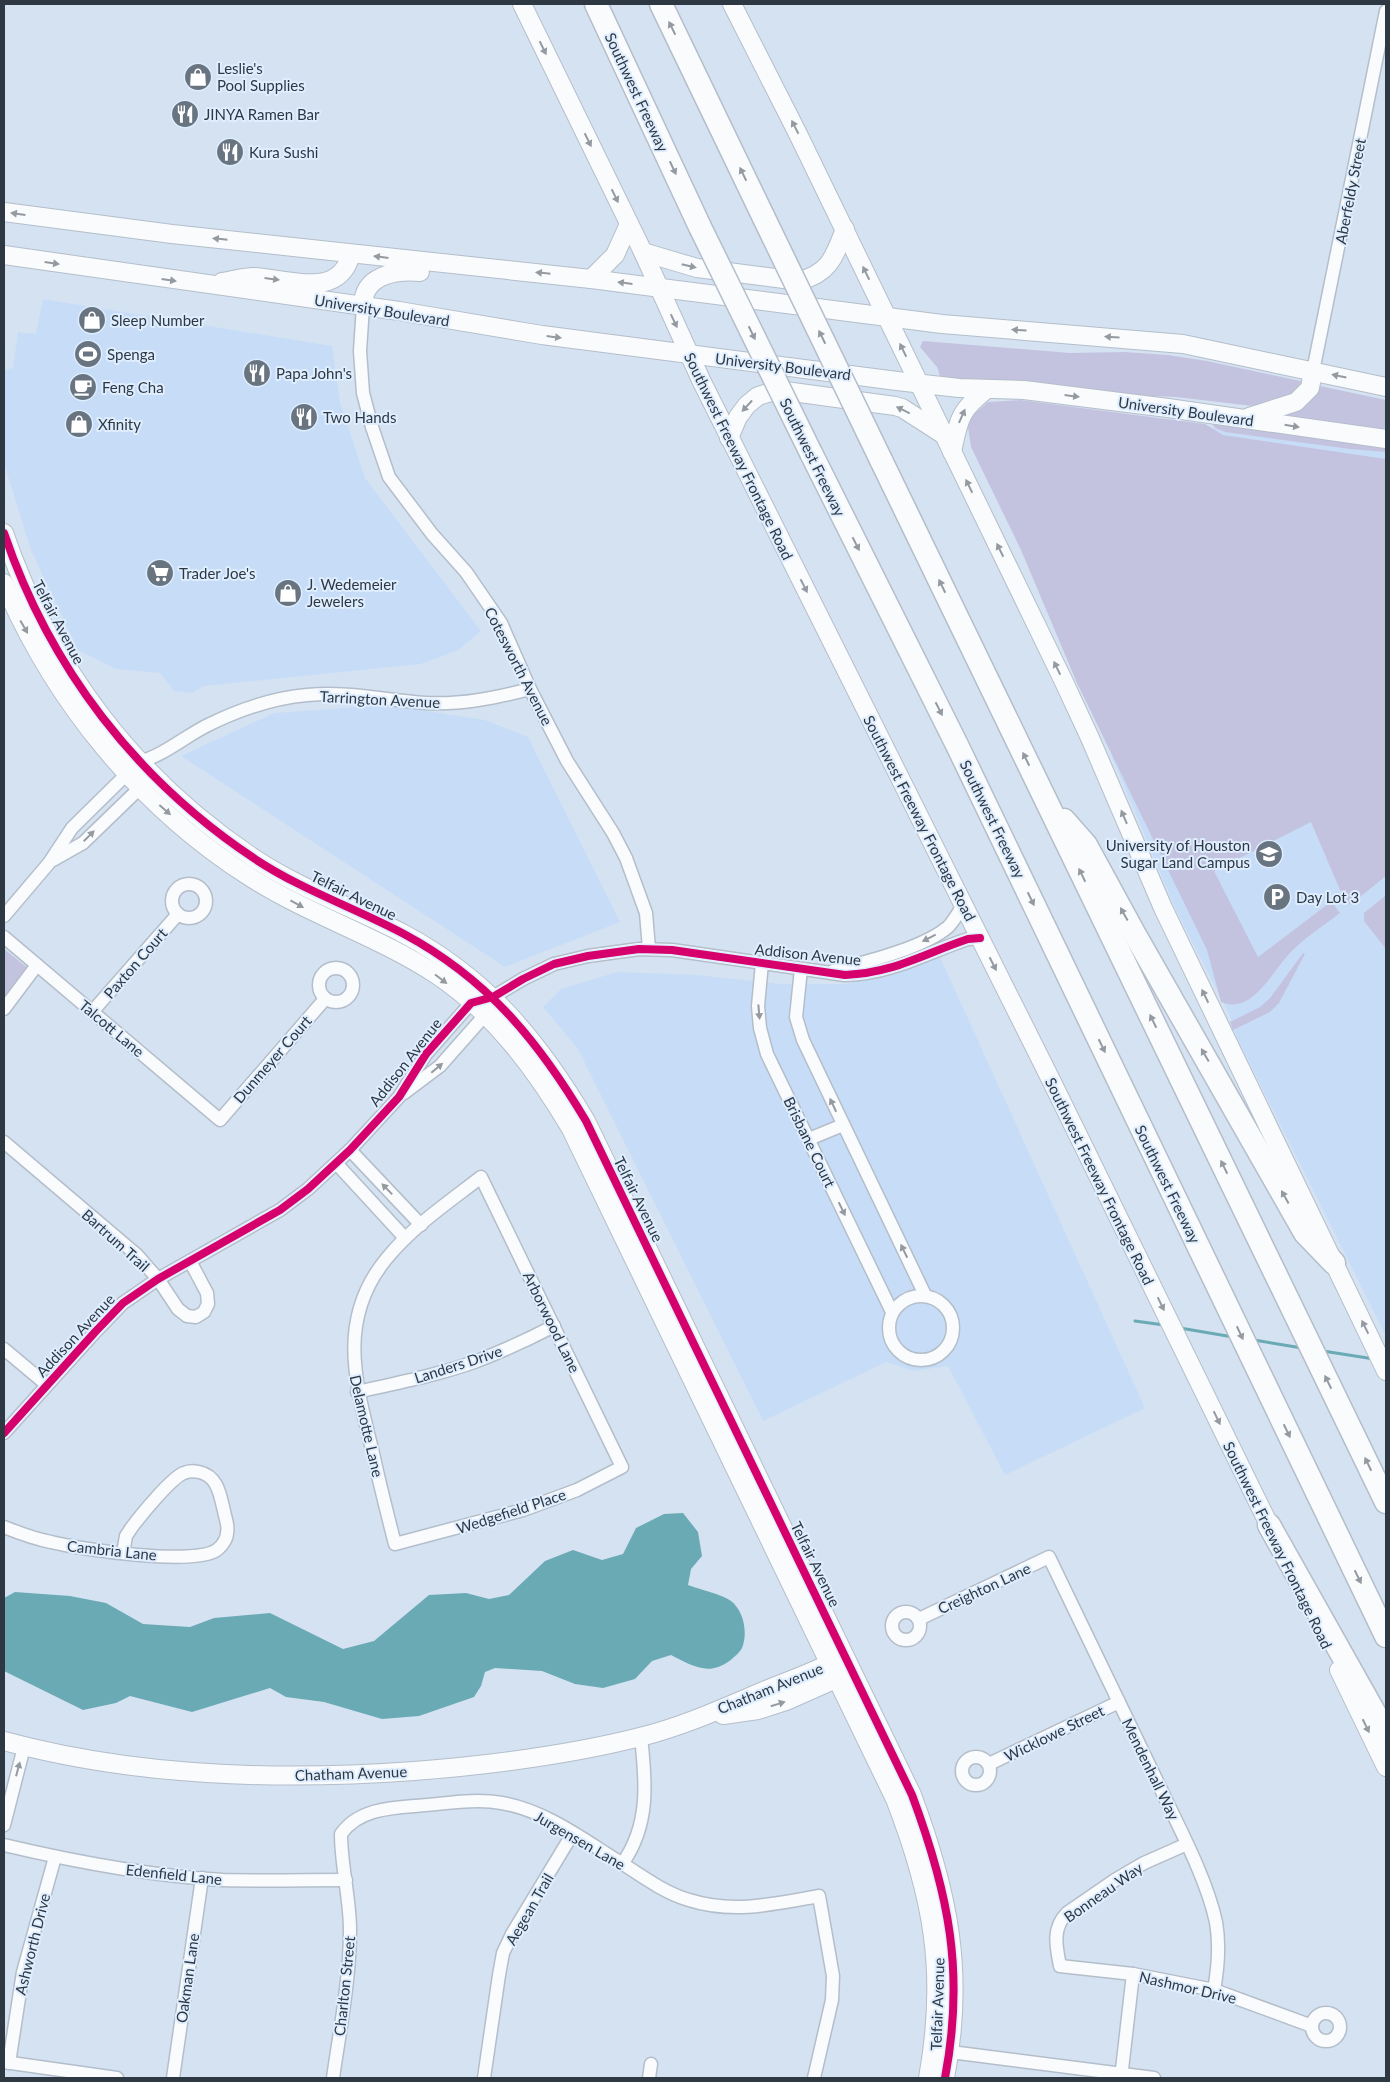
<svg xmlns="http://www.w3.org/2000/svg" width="1390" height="2082" font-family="Lato,sans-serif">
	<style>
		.built { fill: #c7ddf7 }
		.green { fill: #c4c3df }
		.water { fill: #6aaab5 }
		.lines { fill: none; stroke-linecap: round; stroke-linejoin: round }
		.stream { stroke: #6aaab5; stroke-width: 3 }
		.street-casing { stroke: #b4beca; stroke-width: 15 }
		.secondary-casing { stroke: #b4beca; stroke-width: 20 }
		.highway-casing { stroke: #b4beca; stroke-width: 25 }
		.street { stroke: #f9fbfd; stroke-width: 12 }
		.secondary { stroke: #f9fbfd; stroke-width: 18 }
		.highway { stroke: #f9fbfd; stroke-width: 22 }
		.highway-bridge-casing { stroke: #b4beca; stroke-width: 25; stroke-linecap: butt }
		.highway-bridge { stroke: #f9fbfd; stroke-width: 22 }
		.cycleway-casing { stroke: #dfeeff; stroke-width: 11 }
		.cycleway { stroke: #d6006c; stroke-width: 8 }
		.oneway { fill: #949aa0 }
		.labels { text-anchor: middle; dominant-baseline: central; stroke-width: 4; stroke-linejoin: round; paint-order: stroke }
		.poi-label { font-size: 15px; fill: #2e3843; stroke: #dfeeff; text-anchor: start }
		.street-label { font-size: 15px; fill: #2e3843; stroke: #dfeeff }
	</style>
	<rect width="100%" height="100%" fill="#d5e2f2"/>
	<g class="built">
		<polygon points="43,299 332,346 340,402 365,478 481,631 458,650 421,664 204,686 192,693 174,691 160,673 116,669 78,650 31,550 4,464 4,370 13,368 18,332 36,334"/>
		<polygon points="1142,420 1215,428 1220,431 1349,449 1386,452 1386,1336 1236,1036 1230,1016 1176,910 1040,585"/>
		<polygon points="387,705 485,720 528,737 620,922 505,967 181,756 274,713"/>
		<polygon points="940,957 1145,1408 1005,1475 948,1366 913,1371 886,1362 763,1421 578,1049 543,1007 561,989 617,972 697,975 780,984 846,984"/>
	</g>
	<g class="green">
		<polygon points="923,341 1070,353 1125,352 1168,355 1207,361 1305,382 1295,396 1261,407 1176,397 1124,395 941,379 937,367 920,347"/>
		<polygon points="1320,386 1386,400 1386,430 1280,416 1311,399"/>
		<path d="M1020 400 1205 424 1223 435 1386 459V876L1350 905 1340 890 1311 822 1214 871 1258 957 1328 904 1334 905 1340 913C1323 926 1303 939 1289 954 1272 972 1252 1015 1221 1002L1207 950 1077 683 1021 550 971 447 968 427 973 415 988 402Z"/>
		<polygon points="1211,422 1386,446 1386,452 1349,449 1225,432 1215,428"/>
		<polygon points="1386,895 1386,949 1364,921 1364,913"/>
		<polygon points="4,949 29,969 4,1001"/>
		<polygon points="1303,953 1305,954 1279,1003 1270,1012 1233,1030 1230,1022 1260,1007 1270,998"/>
	</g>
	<path class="water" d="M683 1513 698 1532 702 1556 691 1569 688 1585C698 1589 724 1595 731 1601 744 1611 748 1633 742 1648 739 1654 726 1665 718 1667 702 1673 685 1662 671 1655L652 1661 635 1679 603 1688 575 1684 542 1671 495 1668 485 1672 481 1686 474 1697 419 1716 382 1719 324 1702 286 1697 270 1688 192 1712 130 1696 116 1703 83 1710 4 1671V1598L15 1592 70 1596 106 1603 143 1624 190 1627 214 1618 270 1613 343 1649 374 1641 429 1595 466 1593 489 1599 509 1595 545 1561 573 1550 602 1560 623 1554 636 1528 664 1514Z"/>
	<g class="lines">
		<g class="stream">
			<polyline points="1135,1321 1164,1325"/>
			<polyline points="1180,1328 1233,1337"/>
			<polyline points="1254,1340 1302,1348"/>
			<polyline points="1323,1351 1374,1359"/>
		</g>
		<g class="street-casing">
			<g id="street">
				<polyline points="363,306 360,351 363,393 372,427 389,477 432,534 466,572 501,623 530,689 567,761 613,833 626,858 646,913 649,949"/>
				<polyline points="1313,371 1386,11"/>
				<polyline points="53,860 83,843 146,782"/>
				<circle cx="189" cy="901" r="17"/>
				<path d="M4 916 49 863 72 828 139 762C164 755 183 738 206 726 236 711 273 698 307 695 347 691 385 700 425 703 461 705 495 698 530 689"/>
				<polyline points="4,937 220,1120 325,999"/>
				<polyline points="762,963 758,1006 760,1028 767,1054 892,1312"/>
				<circle cx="336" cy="985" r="17"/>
				<polyline points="801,969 796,1017 803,1040 925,1295"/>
				<path d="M833 971C866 961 922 949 948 927 954 921 959 912 963 905"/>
				<polyline points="4,1009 37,965"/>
				<polyline points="92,1012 178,914"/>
				<polyline points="404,1093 440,1066 485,1015 488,1009"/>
				<polyline points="809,1139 843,1125"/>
				<polyline points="4,1142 137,1255 158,1279 178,1309 187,1316 196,1317 204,1312 208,1304 207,1293 190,1261"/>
				<polyline points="350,1150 421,1225"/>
				<polyline points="336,1163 405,1238"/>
				<path d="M481 1177 622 1467 577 1490 523 1510 395 1544C387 1513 379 1481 372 1449 355 1381 337 1318 387 1258 413 1226 449 1202 481 1177Z"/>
				<circle cx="921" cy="1328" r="32"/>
				<polyline points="4,1349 47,1385"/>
				<path d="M357 1392C397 1383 438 1375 477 1361 503 1351 529 1339 554 1326"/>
				<path d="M4 1433 96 1331 123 1303 158 1279 280 1210 308 1189 350 1150 399 1097 426 1054 471 1003 493 997 523 979 554 964 588 956 639 949 672 950 845 975C894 973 923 954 968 939L980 938"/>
				<path d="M4 1527C19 1533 35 1539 51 1542 79 1549 198 1567 218 1549 223 1545 227 1538 227 1533 229 1525 225 1518 224 1511 220 1495 218 1476 199 1472 194 1471 188 1471 184 1473 172 1477 141 1515 132 1527L126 1536 123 1553"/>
				<circle cx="906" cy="1626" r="14"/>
				<path d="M919 1619 1049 1557C1085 1631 1120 1705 1156 1779 1176 1822 1206 1876 1216 1922 1220 1945 1218 1968 1214 1990"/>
				<circle cx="976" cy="1771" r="14"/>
				<polyline points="989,1764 1119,1702"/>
				<polyline points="4,1825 24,1747"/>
				<path d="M1187 1844 1144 1863 1115 1880 1067 1913C1052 1928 1056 1946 1060 1966L1133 1974 1214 1990 1312 2026"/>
				<path d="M4 1845C76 1862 149 1876 223 1880 264 1881 305 1880 346 1880"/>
				<path d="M622 1864C650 1825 646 1782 641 1737"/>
				<circle cx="1326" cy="2027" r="14"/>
				<polyline points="943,2051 1154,2078"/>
				<polyline points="4,2062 117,2078"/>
				<polyline points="9,2063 23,1972 55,1857"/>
				<polyline points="173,2078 202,1878"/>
				<path d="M333 2078C340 2029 350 1979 350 1930 350 1898 341 1866 341 1834 358 1810 388 1808 415 1806 444 1804 474 1798 502 1803 547 1811 585 1841 623 1864 643 1877 665 1893 689 1900 733 1914 775 1904 819 1896L833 1976 832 2000 814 2078"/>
				<polyline points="484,2078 499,1975 503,1953 512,1934 573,1833"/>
				<polyline points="649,2078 651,2064"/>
				<polyline points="1121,2078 1133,1974"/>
			</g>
		</g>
		<g class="secondary-casing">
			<g id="secondary">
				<polyline points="522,4 643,252 701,380 1052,1082 1275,1537"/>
				<polyline points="732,4 797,132 1064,682 1090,738 1163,908 1386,1371"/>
				<polyline points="4,212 172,234 591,279 942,324 1183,344 1386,387"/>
				<path d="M643 252 697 268 799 281C830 273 834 257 845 229"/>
				<polyline points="4,255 399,311 542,335 897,381 959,388 1024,390 1168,408 1386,439"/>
				<polyline points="591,279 615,255 629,224"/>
				<path d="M222 282C232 281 243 277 253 277 287 278 339 301 351 254"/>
				<path d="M363 306C363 275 395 270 420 272"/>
				<polyline points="1249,417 1296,402 1310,388 1313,371"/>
				<polyline points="729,438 738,417 747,405 758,396 778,390 895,406 902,408 944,435"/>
				<path d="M952 452C959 419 959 411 987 389"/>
				<path d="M4 533C50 668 136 780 255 859 302 890 355 908 404 934 488 979 539 1042 586 1121L912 1795C949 1894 965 1973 945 2078"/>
				<path d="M4 583C54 701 141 808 250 877 309 915 378 936 437 975 495 1014 536 1070 571 1129L895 1799C933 1897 947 1973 928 2078"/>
				<polyline points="1339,1670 1386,1767"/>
				<polyline points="723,1715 758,1710 786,1701 847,1674"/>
				<path d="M4 1741C137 1777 277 1781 414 1771 490 1765 565 1756 640 1737 681 1727 721 1709 761 1692 787 1681 815 1672 840 1658"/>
			</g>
		</g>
		<g class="highway-casing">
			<g id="highway">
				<polyline points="596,4 700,227"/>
				<polyline points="661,4 764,218"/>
				<polyline points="811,453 957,745 1386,1636"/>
				<polyline points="881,460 1386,1502"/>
				<polyline points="1064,820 1086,845 1134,933 1305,1233 1334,1263"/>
				<polyline points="1269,1525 1386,1733"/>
			</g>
		</g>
		<use href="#street" class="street"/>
		<use href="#secondary" class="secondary"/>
		<use href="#highway" class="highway"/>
		<g class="highway-bridge-casing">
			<g id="highway-bridge">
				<polyline points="764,218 881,460"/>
				<polyline points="700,227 811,453"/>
			</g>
		</g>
		<use href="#highway-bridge" class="highway-bridge"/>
		<g class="cycleway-casing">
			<g id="cycleway">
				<path d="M4 533C50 668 136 780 255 859 302 890 355 908 404 934 488 979 539 1042 586 1121L912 1795C949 1894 965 1973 945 2078"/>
				<path d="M4 1433 96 1331 123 1303 158 1279 280 1210 308 1189 350 1150 399 1097 426 1054 471 1003 493 997 523 979 554 964 588 956 639 949 672 950 845 975C894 973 923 954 968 939L980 938"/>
			</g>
		</g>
		<use href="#cycleway" class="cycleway"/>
	</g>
	<defs><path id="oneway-solid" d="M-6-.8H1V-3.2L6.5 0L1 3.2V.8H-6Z" transform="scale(1.25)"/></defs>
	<g class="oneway">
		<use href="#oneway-solid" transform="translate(672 28) rotate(-116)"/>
		<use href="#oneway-solid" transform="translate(543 48) rotate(64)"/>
		<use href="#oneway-solid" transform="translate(795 127) rotate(-117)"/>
		<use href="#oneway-solid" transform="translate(588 140) rotate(64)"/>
		<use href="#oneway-solid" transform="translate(673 168) rotate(65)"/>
		<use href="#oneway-solid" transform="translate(743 174) rotate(-116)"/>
		<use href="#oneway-solid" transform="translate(615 196) rotate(64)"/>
		<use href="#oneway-solid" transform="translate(18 214) rotate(-172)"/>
		<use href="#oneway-solid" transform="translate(220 239) rotate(-174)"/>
		<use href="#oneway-solid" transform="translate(381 257) rotate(-173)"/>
		<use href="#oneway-solid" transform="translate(52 263) rotate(8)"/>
		<use href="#oneway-solid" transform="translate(689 266) rotate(13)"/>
		<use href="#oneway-solid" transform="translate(543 273) rotate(-174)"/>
		<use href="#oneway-solid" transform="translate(866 273) rotate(-116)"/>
		<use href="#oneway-solid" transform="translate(272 279) rotate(7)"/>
		<use href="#oneway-solid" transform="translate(169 280) rotate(8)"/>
		<use href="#oneway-solid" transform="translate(625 283) rotate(-173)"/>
		<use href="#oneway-solid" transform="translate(674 321) rotate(65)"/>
		<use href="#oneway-solid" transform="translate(1019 330) rotate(-176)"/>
		<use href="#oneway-solid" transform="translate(752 333) rotate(64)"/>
		<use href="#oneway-solid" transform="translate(554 337) rotate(7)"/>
		<use href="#oneway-solid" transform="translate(822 337) rotate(-116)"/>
		<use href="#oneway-solid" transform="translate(1112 337) rotate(-176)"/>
		<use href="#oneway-solid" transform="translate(903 350) rotate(-116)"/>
		<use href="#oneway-solid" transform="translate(1339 376) rotate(-168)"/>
		<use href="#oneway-solid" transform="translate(1072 396) rotate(7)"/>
		<use href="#oneway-solid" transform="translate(747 406) rotate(133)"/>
		<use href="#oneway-solid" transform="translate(903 410) rotate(-154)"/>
		<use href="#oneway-solid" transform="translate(962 416) rotate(-66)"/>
		<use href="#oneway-solid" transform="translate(1292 426) rotate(9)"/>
		<use href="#oneway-solid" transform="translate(969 486) rotate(-116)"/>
		<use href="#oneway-solid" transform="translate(856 544) rotate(63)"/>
		<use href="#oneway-solid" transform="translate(1000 550) rotate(-116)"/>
		<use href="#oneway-solid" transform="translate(804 586) rotate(63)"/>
		<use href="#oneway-solid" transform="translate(942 586) rotate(-116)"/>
		<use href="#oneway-solid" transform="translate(24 627) rotate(60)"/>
		<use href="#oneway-solid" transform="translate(1057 668) rotate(-116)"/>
		<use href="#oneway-solid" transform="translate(939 709) rotate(63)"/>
		<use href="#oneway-solid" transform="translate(1026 759) rotate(-116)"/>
		<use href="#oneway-solid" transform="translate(165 810) rotate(41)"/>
		<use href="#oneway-solid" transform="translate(1124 817) rotate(-113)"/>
		<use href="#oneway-solid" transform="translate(89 836) rotate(-45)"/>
		<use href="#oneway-solid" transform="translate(1082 875) rotate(-116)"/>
		<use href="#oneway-solid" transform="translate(1031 899) rotate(64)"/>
		<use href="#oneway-solid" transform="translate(297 904) rotate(29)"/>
		<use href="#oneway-solid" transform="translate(1124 914) rotate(-119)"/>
		<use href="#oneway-solid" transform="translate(929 938) rotate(153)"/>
		<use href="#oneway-solid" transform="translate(993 964) rotate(63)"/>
		<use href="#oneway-solid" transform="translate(441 979) rotate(37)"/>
		<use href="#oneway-solid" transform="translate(1205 996) rotate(-116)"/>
		<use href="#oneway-solid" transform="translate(759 1012) rotate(85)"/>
		<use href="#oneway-solid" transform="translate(1153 1021) rotate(-116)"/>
		<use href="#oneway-solid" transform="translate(1102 1046) rotate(64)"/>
		<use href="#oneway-solid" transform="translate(1205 1055) rotate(-120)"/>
		<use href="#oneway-solid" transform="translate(437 1068) rotate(-40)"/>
		<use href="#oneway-solid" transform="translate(833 1105) rotate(-115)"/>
		<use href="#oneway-solid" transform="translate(1224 1167) rotate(-116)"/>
		<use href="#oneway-solid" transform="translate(387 1189) rotate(-134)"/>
		<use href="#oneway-solid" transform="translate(1285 1197) rotate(-119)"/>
		<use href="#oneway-solid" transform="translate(842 1209) rotate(64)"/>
		<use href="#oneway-solid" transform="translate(904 1251) rotate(-116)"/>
		<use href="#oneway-solid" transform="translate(1161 1304) rotate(64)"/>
		<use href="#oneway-solid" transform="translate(1365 1327) rotate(-116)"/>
		<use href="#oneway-solid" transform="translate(1240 1333) rotate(65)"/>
		<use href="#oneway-solid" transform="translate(1328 1382) rotate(-116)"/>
		<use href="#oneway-solid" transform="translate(1217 1418) rotate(64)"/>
		<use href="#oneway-solid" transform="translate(1287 1431) rotate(64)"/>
		<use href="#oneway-solid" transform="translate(1368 1464) rotate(-116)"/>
		<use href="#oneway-solid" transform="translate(1358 1577) rotate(64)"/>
		<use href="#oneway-solid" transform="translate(778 1704) rotate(-17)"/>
		<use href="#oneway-solid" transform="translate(1366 1726) rotate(64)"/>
		<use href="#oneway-solid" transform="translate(18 1769) rotate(-75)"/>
	</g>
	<defs>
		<g id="shop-disc" transform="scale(1.4375)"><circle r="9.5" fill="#687480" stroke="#dfeeff"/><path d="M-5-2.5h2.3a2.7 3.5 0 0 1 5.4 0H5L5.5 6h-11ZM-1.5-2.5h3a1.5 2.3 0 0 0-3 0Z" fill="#fff"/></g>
		<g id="restaurant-disc" transform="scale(1.4375)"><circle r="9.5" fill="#687480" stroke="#dfeeff"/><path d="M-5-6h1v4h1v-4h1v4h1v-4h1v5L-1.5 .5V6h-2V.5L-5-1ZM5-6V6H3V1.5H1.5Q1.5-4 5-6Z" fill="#fff"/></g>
		<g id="stadium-disc" transform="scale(1.4375)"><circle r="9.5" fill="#687480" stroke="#dfeeff"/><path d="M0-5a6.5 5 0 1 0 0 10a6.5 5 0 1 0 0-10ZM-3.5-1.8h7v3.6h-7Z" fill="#fff"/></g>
		<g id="cafe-disc" transform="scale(1.4375)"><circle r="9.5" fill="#687480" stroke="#dfeeff"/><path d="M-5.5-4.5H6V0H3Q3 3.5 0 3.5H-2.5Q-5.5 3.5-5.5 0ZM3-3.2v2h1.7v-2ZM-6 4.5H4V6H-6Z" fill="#fff"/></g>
		<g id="supermarket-disc" transform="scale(1.4375)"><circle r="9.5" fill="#687480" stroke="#dfeeff"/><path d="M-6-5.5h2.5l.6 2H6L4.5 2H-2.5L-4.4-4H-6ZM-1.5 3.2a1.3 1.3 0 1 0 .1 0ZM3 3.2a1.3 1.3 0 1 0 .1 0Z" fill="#fff"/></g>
		<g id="university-disc" transform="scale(1.4375)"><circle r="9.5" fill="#687480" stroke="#dfeeff"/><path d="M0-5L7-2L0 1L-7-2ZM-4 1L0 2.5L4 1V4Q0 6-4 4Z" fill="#fff"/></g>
		<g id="parking-disc" transform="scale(1.4375)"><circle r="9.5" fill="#687480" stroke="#dfeeff"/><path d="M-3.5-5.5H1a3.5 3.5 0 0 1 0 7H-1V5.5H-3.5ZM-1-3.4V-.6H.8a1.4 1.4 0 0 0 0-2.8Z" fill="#fff"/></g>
	</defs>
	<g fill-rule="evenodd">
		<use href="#shop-disc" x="198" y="77"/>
		<use href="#restaurant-disc" x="185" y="114"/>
		<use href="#restaurant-disc" x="230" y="152"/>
		<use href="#shop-disc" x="92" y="320"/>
		<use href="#stadium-disc" x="88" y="354"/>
		<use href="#restaurant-disc" x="257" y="373"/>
		<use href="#cafe-disc" x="83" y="387"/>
		<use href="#restaurant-disc" x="304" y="417"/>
		<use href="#shop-disc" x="79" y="424"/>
		<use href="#supermarket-disc" x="160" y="573"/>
		<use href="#shop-disc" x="288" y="593"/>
		<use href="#university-disc" x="1269" y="854"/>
		<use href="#parking-disc" x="1277" y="897"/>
	</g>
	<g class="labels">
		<g class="poi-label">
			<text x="217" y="68">Leslie's<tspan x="217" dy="17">Pool Supplies</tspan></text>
			<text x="204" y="114">JINYA Ramen Bar</text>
			<text x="249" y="152">Kura Sushi</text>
			<text x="111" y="320">Sleep Number</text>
			<text x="107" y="354">Spenga</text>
			<text x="276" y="373">Papa John's</text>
			<text x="102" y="387">Feng Cha</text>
			<text x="323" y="417">Two Hands</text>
			<text x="98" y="424">Xfinity</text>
			<text x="179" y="573">Trader Joe's</text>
			<text x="307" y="584">J. Wedemeier<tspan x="307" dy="17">Jewelers</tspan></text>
			<text x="1250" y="845" text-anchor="end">University of Houston<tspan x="1250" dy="17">Sugar Land Campus</tspan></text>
			<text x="1296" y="897">Day Lot 3</text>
		</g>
		<g class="street-label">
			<text transform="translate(637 92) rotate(65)">Southwest Freeway</text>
			<text transform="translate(1350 191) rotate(-79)">Aberfeldy Street</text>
			<text transform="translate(382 310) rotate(9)">University Boulevard</text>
			<text transform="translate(783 366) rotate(7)">University Boulevard</text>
			<text transform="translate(1186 411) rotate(8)">University Boulevard</text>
			<text transform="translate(739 456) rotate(64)">Southwest Freeway Frontage Road</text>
			<text transform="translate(813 457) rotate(64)">Southwest Freeway</text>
			<text transform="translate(59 622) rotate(62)">Telfair Avenue</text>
			<text transform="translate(519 666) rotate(63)">Cotesworth Avenue</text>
			<text transform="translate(380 699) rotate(3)">Tarrington Avenue</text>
			<text transform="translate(920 818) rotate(63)">Southwest Freeway Frontage Road</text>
			<text transform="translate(993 819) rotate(64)">Southwest Freeway</text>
			<text transform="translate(354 895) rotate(26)">Telfair Avenue</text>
			<text transform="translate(808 954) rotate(6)">Addison Avenue</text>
			<text transform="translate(135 963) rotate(-49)">Paxton Court</text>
			<text transform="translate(112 1028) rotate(40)">Talcott Lane</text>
			<text transform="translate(272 1059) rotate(-49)">Dunmeyer Court</text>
			<text transform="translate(405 1062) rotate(-52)">Addison Avenue</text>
			<text transform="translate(810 1142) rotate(64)">Brisbane Court</text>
			<text transform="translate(1100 1181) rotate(64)">Southwest Freeway Frontage Road</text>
			<text transform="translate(1168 1184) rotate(64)">Southwest Freeway</text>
			<text transform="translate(639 1199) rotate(64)">Telfair Avenue</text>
			<text transform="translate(116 1240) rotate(42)">Bartrum Trail</text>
			<text transform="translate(552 1322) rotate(64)">Arborwood Lane</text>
			<text transform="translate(75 1335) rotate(-47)">Addison Avenue</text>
			<text transform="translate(458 1364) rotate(-18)">Landers Drive</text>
			<text transform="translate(367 1426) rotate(77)">Delamotte Lane</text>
			<text transform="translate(511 1511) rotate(-18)">Wedgefield Place</text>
			<text transform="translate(1278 1545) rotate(64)">Southwest Freeway Frontage Road</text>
			<text transform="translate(112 1550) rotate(6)">Cambria Lane</text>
			<text transform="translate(816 1564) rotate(64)">Telfair Avenue</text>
			<text transform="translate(984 1588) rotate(-25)">Creighton Lane</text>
			<text transform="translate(770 1688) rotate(-22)">Chatham Avenue</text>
			<text transform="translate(1054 1733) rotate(-26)">Wicklowe Street</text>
			<text transform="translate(1151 1769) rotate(64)">Mendenhall Way</text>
			<text transform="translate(351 1773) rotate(-2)">Chatham Avenue</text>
			<text transform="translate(580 1840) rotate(30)">Jurgensen Lane</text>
			<text transform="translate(174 1874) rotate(6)">Edenfield Lane</text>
			<text transform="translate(1103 1892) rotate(-35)">Bonneau Way</text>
			<text transform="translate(529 1909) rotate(-60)">Aegean Trail</text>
			<text transform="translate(32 1944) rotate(-76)">Ashworth Drive</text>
			<text transform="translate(187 1978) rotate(-82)">Oakman Lane</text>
			<text transform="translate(344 1986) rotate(-84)">Charlton Street</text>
			<text transform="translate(1188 1987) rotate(13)">Nashmor Drive</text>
			<text transform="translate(937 2004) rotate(-88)">Telfair Avenue</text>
		</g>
	</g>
	<rect width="1390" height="2082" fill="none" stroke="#2e3843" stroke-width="10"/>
</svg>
